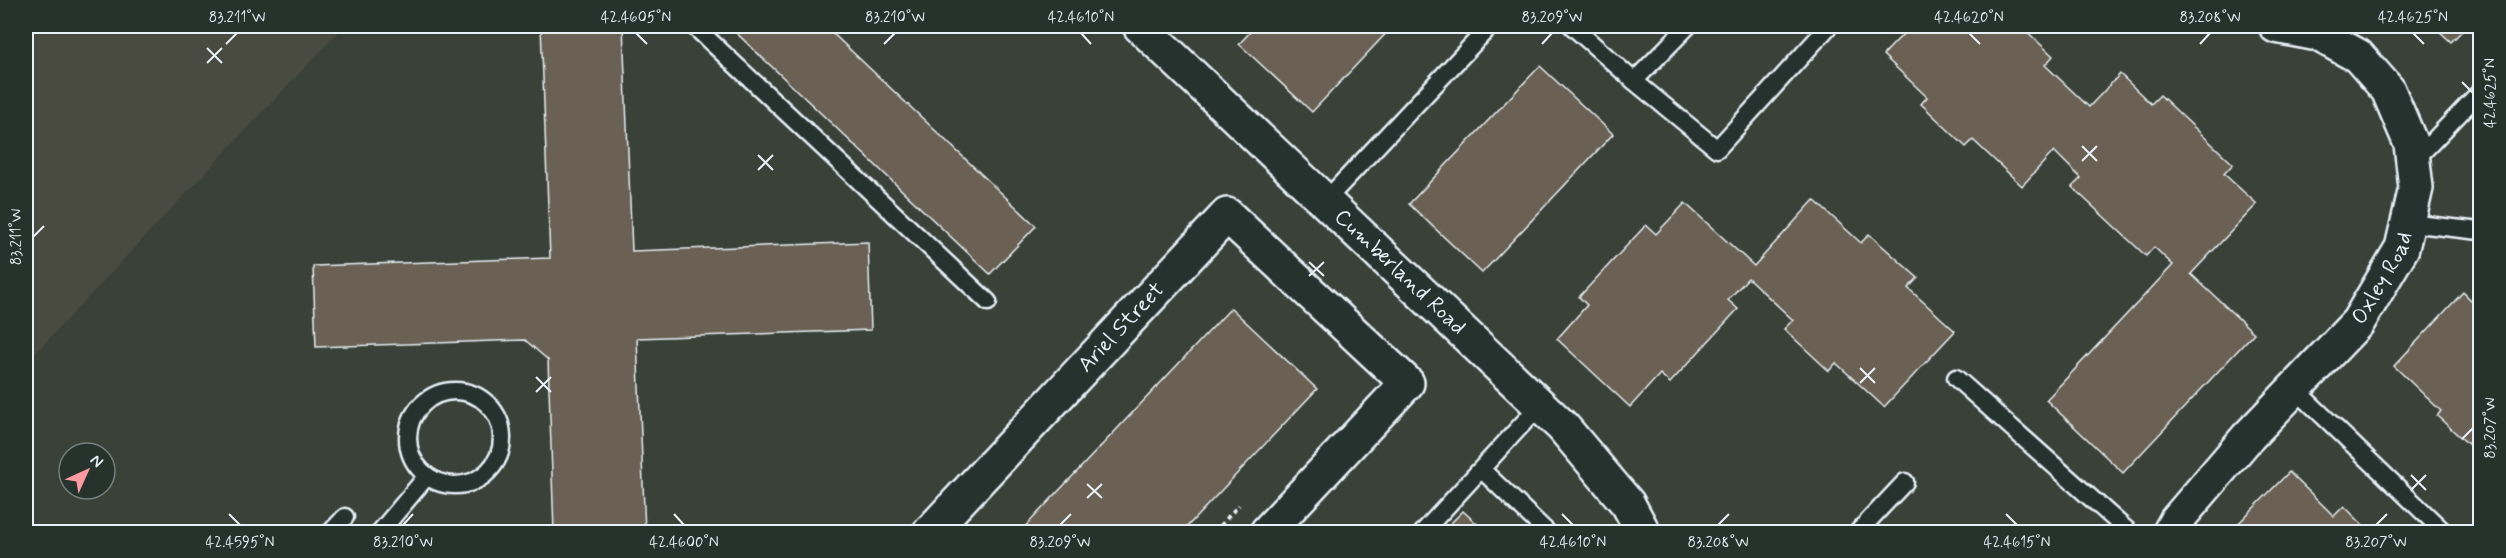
<svg xmlns="http://www.w3.org/2000/svg" width="2506" height="558" font-family="Mynerve,sans-serif">
	<style>
		.built { fill: #484b40 }
		.building { fill: #6a6152; stroke: #e8f1f8; stroke-width: 1.5 }
		.lines { fill: none; stroke-linecap: round; stroke-linejoin: round }
		.lane-casing { stroke: #e8f1f8; stroke-width: 21 }
		.street-casing { stroke: #e8f1f8; stroke-width: 38 }
		.path { stroke: #e8f1f8; stroke-width: 4; stroke-dasharray: 4.5 4.5; stroke-linecap: butt }
		.lane { stroke: #26332d; stroke-width: 16 }
		.street { stroke: #26332d; stroke-width: 33 }
		.ticks { fill: none; stroke: #e8f1f8; stroke-width: 2 }
		.labels { text-anchor: middle; dominant-baseline: central; stroke-width: 4.5; stroke-linejoin: round; paint-order: stroke }
		.street-label { font-size: 22px; fill: #e8f1f8; stroke: #26332d }
		.neatline { fill: none; stroke: #e8f1f8; stroke-width: 2 }
		.ticks-label { font-size: 15px; text-anchor: middle; fill: #e8f1f8 }
	</style>
	<rect width="100%" height="100%" fill="#3a4138"/>
	<filter id="ink" filterUnits="userSpaceOnUse"><feTurbulence type="fractalNoise" baseFrequency=".0167" numOctaves="2"/><feDisplacementMap in="SourceGraphic" scale="12" xChannelSelector="R" yChannelSelector="G"/><feConvolveMatrix kernelMatrix="1 2 1 2 8 2 1 2 1" color-interpolation-filters="sRGB"/></filter>
	<g filter="url(#ink)">
		<polygon class="built" points="26,26 344,26 26,363"/>
		<g class="building">
			<polygon points="541,26 623,26 632,251 868,242 871,330 637,338 645,532 554,532 548,360 525,340 316,347 313,266 550,258"/>
			<polygon points="729,26 825,26 1036,226 990,274"/>
			<polygon points="1256,26 1393,26 1312,112 1239,44"/>
			<polygon points="1911,26 2021,26 2053,56 2045,65 2089,107 2120,74 2151,104 2160,95 2233,164 2224,174 2257,204 2191,274 2254,333 2123,473 2046,400 2173,265 2154,247 2146,256 2072,187 2081,178 2054,151 2022,186 1973,140 1966,147 1921,104 1927,97 1883,55"/>
			<polygon points="2434,26 2467,26 2451,42"/>
			<polygon points="1540,66 1613,134 1482,273 1409,204"/>
			<polygon points="1814,200 1861,243 1869,234 1918,278 1908,288 1955,331 1884,407 1836,363 1829,371 1784,329 1793,320 1748,278 1728,300 1738,309 1670,383 1660,374 1630,407 1557,339 1587,305 1579,297 1646,225 1656,234 1685,203 1754,266"/>
			<polygon points="2463,292 2480,309 2480,452 2479,454 2437,416 2441,411 2394,366"/>
			<polygon points="1231,308 1317,389 1182,532 1020,532"/>
			<polygon points="2289,472 2334,516 2344,506 2370,532 2230,532"/>
			<polygon points="1463,511 1486,532 1442,532"/>
		</g>
		<g class="lines">
			<g class="lane-casing">
				<g id="lane">
					<polyline points="694,26 988,302"/>
					<polyline points="1572,26 1634,81 1688,26"/>
					<polyline points="1634,81 1717,149 1829,26"/>
					<polyline points="2413,162 2480,92"/>
					<polyline points="1326,200 1490,26"/>
					<polyline points="2408,223 2480,231"/>
					<polyline points="1956,378 2129,532"/>
					<polyline points="2294,388 2444,532"/>
					<circle cx="455" cy="438" r="47"/>
					<polyline points="1482,470 1547,532"/>
					<polyline points="331,532 345,517"/>
					<polyline points="380,532 427,476"/>
					<polyline points="1423,532 1540,405"/>
					<polyline points="1858,532 1905,482"/>
				</g>
			</g>
			<g class="street-casing">
				<g id="street">
					<path id="s1" d="M1140 26 1563 427 1628 504 1643 532"/>
					<path id="s2" d="M930 532 1227 215 1407 383 1267 532"/>
					<path id="s3" d="M2170 532 2176 521 2246 439 2358 322 2402 248 2416 188 2411 144 2388 90 2358 56 2318 34 2276 26"/>
				</g>
			</g>
			<polyline class="path" points="1214,532 1239,505"/>
			<use href="#lane" class="lane"/>
			<use href="#street" class="street"/>
		</g>
	</g>
	<path class="ticks" d="M636 33 647 44M1081 33 1091 44M1969 33 1980 44M2413 33 2424 44M226 44 237 33M884 44 895 33M1542 44 1552 33M2200 44 2210 33M207 48 222 63M207 63 222 48M2462 82 2473 93M2082 146 2097 161M758 155 773 170M2082 161 2097 146M758 170 773 155M33 237 44 226M1309 262 1324 276M1309 276 1324 262M1860 368 1875 383M536 377 551 392M1860 383 1875 368M536 392 551 377M2462 439 2473 428M2411 475 2426 490M1087 484 1102 498M2411 490 2426 475M1087 498 1102 484M229 514 240 525M674 514 684 525M1562 514 1573 525M2006 514 2017 525M403 525 413 514M1060 525 1071 514M1718 525 1729 514M2376 525 2387 514"/>
	<g class="labels">
		<g class="street-label">
			<text stroke="none"><textPath href="#s1" startOffset="358">Cumberland Road</textPath></text>
			<text stroke="none"><textPath href="#s3" startOffset="333">Oxley Road</textPath></text>
			<text stroke="none"><textPath href="#s2" startOffset="280">Ariel Street</textPath></text>
		</g>
	</g>
	<rect width="2506" height="558" fill="none" stroke="#26332d" stroke-width="66"/>
	<g transform="translate(87 471) rotate(45)"><circle r="28" fill="#26332d" stroke="#747f7e" stroke-width="1.5"/>
	<path d="M0-4.5L10 22L0 15L-10 22Z" fill="#ff9aa2"/>
	<text y="-9" font-size="16" font-weight="bold" text-anchor="middle" fill="#e8f1f8">N</text>
	</g>
	<rect x="33" y="33" width="2440" height="492" class="neatline"/>
	<g class="ticks-label">
		<text x="237" y="22">83.211°W</text>
		<text x="636" y="22">42.4605°N</text>
		<text x="895" y="22">83.210°W</text>
		<text x="1081" y="22">42.4610°N</text>
		<text x="1552" y="22">83.209°W</text>
		<text x="1969" y="22">42.4620°N</text>
		<text x="2210" y="22">83.208°W</text>
		<text x="2413" y="22">42.4625°N</text>
		<text transform="translate(2490 93) rotate(-90)" y="5">42.4625°N</text>
		<text transform="translate(16 237) rotate(-90)" y="5">83.211°W</text>
		<text transform="translate(2490 428) rotate(-90)" y="5">83.207°W</text>
		<text x="240" y="547">42.4595°N</text>
		<text x="403" y="547">83.210°W</text>
		<text x="684" y="547">42.4600°N</text>
		<text x="1060" y="547">83.209°W</text>
		<text x="1573" y="547">42.4610°N</text>
		<text x="1718" y="547">83.208°W</text>
		<text x="2017" y="547">42.4615°N</text>
		<text x="2376" y="547">83.207°W</text>
	</g>
</svg>
